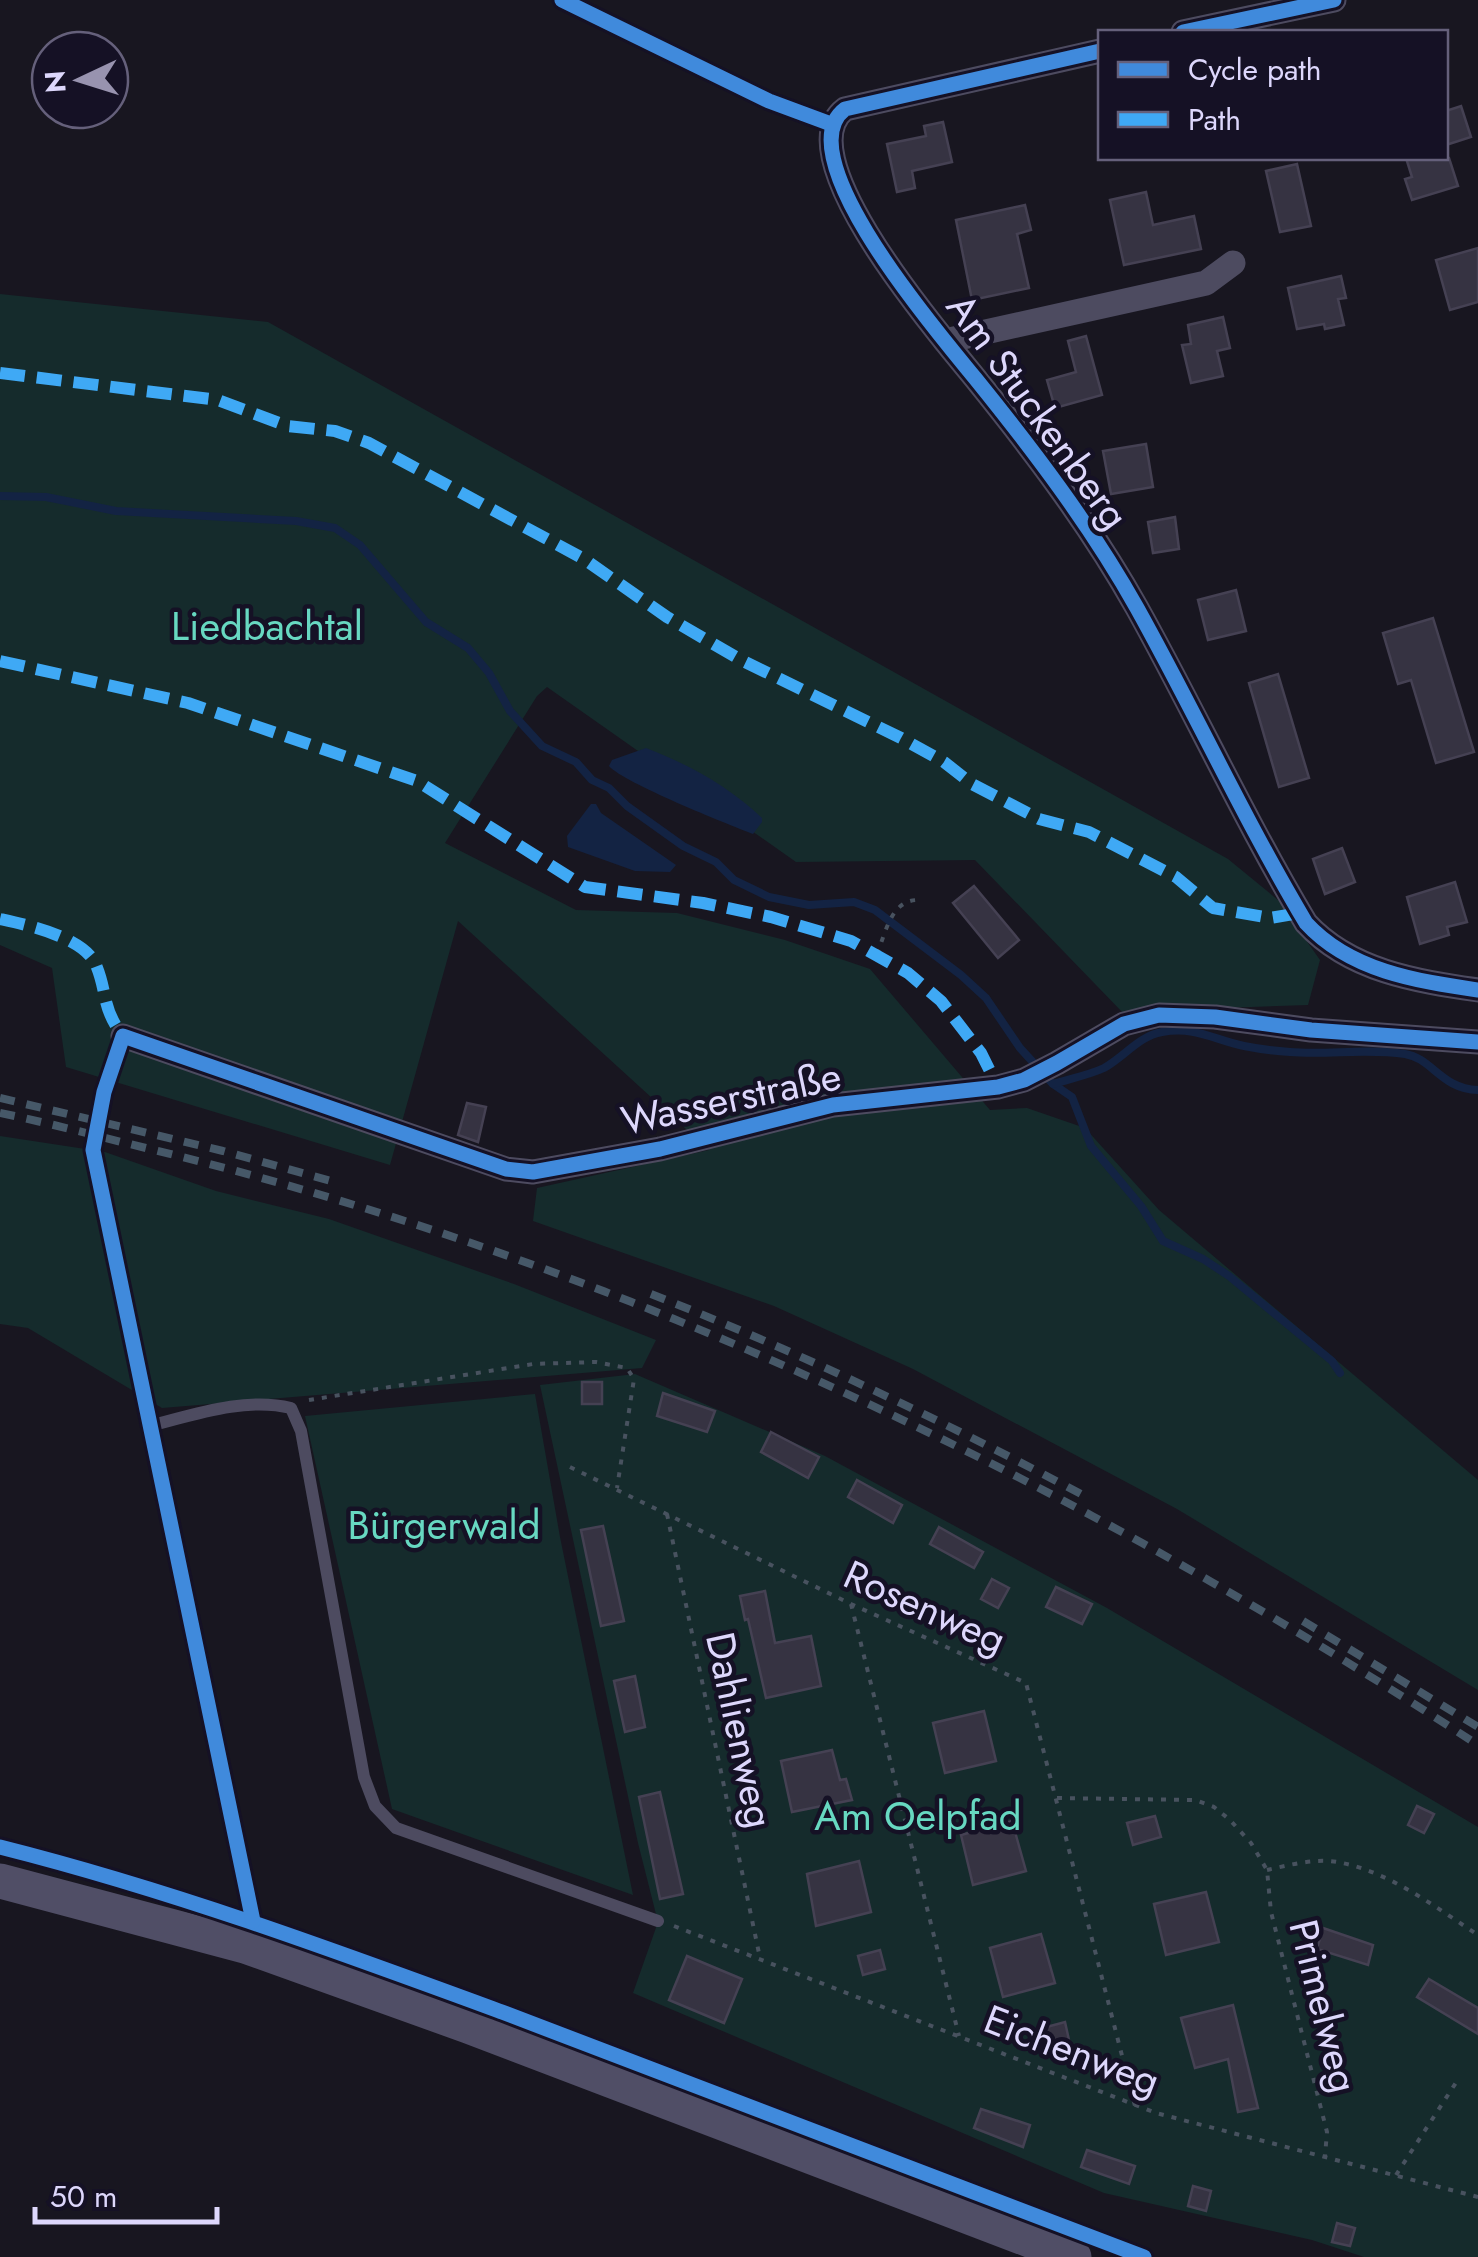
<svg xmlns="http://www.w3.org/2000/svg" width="1478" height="2257" font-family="Jost,sans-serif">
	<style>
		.green { fill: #152b2c }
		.water { fill: #132343 }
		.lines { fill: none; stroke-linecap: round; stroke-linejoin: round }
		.stream { stroke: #132343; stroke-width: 8 }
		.building { fill: #363342; stroke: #454153; stroke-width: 2.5 }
		.path { stroke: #48525f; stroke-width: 4; stroke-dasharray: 5 8; stroke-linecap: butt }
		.lane { stroke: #4d4b60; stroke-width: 12 }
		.street { stroke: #4d4b60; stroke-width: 25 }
		.secondary { stroke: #504e66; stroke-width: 35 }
		.rail { stroke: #465868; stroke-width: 8; stroke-dasharray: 15 12; stroke-linecap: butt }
		.quiet { stroke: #3fa9f5; stroke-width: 12; stroke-dasharray: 25 12; stroke-linecap: butt }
		.cycleway-casing { stroke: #151125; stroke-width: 21 }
		.cycleway { stroke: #408adc; stroke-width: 15 }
		.labels { text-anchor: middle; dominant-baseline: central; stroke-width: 9; stroke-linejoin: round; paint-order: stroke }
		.street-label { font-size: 40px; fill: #ddd7fc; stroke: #151125 }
		.park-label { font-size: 40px; fill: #67d8c1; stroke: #151125 }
	</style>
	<rect width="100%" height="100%" fill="#181620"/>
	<g class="green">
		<polygon points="0,294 268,322 1228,859 1306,923 1301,933 1320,960 1308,1005 1194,1009 1126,1016 975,860 796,862 547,687 537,696 445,843 576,910 677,913 785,940 870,969 990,1110 1027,1108 1085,1128 1159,1210 1478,1480 1478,1690 1177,1509 913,1369 774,1306 533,1221 537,1188 709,1150 458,921 390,1165 66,1067 52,968 0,945"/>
		<polygon points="0,1136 105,1152 216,1191 329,1219 514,1284 656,1340 642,1368 162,1408 28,1328 0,1324"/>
		<polygon points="635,1374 825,1456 1107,1608 1478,1827 1478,2257 1364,2257 1312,2240 1104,2193 633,1993 658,1922 638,1843 540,1385"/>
		<polygon points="535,1394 560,1537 633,1895 392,1809 305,1416"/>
	</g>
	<g class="water">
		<path d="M646 748C690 765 728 786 762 818V822L753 834C727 824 624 783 609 766L612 760Z"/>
		<polygon points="591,804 596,804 601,813 676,865 670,872 635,871 568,847 567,836"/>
	</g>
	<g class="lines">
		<g class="stream">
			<polyline points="0,496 46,497 116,511 296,521 335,528 360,545 426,622 468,648 489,673 510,711 542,746 576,762 592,780 609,788 627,806 683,846 716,862 734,880 769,897 809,905 854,902 875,910 961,975 986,998 1020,1048 1053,1084 1072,1097 1091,1146 1141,1206 1163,1241 1203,1259 1229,1276 1332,1361 1340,1373"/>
			<path d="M1053 1084C1069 1079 1089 1075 1104 1068 1124 1057 1139 1036 1162 1032 1196 1026 1214 1040 1244 1046 1259 1049 1275 1051 1290 1052 1329 1055 1366 1048 1405 1054 1432 1058 1441 1089 1478 1090"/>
		</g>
	</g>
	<g class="building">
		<polygon points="1461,106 1471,137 1446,145 1446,111"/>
		<polygon points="943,122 952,162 912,171 915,188 897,192 887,144 926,136 924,126"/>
		<polygon points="1406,158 1449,158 1458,186 1412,200 1405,179 1412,177"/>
		<polygon points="1297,164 1311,226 1280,232 1266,171"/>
		<polygon points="1146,192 1153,225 1194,216 1201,249 1124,265 1110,200"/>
		<polygon points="1025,205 1031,230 1017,234 1029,288 972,300 956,220"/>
		<polygon points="1478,248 1478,302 1450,310 1436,260"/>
		<polygon points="1341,276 1346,298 1338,299 1344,325 1325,329 1324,324 1297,329 1288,288"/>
		<polygon points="1223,317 1230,348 1217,351 1223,376 1191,383 1182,345 1191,344 1188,325"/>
		<polygon points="1086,336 1102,395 1055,408 1047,380 1076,372 1068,341"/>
		<polygon points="1146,444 1153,487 1111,494 1103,451"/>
		<polygon points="1175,517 1179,549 1153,553 1148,522"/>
		<polygon points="1236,590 1246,631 1208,640 1198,600"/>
		<polygon points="1433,618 1474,752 1436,763 1411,680 1398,684 1383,633"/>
		<polygon points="1278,674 1309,778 1279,787 1249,683"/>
		<polygon points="1342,848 1355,882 1325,894 1313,859"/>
		<polygon points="1455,882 1467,922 1447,927 1449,935 1420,944 1407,897"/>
		<polygon points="974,886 1019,940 998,958 953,903"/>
		<polygon points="467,1103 486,1107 478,1142 458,1135"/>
		<rect x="582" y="1382" width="20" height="22"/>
		<polygon points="663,1393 715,1411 707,1432 657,1416"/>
		<polygon points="771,1432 819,1457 808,1478 761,1452"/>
		<polygon points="857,1480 902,1505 893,1523 848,1497"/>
		<polygon points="603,1526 624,1621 601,1626 581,1530"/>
		<polygon points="939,1527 983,1552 974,1568 930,1544"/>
		<polygon points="992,1579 1009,1588 998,1608 981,1599"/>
		<polygon points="1056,1587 1092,1604 1082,1624 1046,1607"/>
		<polygon points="765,1591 775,1643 811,1636 821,1686 766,1698 748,1619 745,1620 740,1596"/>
		<polygon points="635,1676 645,1727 625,1732 614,1681"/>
		<polygon points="984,1711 996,1761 945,1773 933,1723"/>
		<polygon points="832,1750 840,1780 846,1779 852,1800 792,1812 781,1761"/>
		<polygon points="660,1792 683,1894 660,1899 639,1797"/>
		<polygon points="1417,1806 1434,1814 1424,1833 1408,1825"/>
		<polygon points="1155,1816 1161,1837 1133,1845 1127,1823"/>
		<polygon points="1012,1821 1026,1871 973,1885 961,1835"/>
		<polygon points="859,1861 871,1912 816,1926 807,1874"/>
		<polygon points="1206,1892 1219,1942 1166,1955 1154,1904"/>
		<polygon points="1323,1928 1373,1945 1368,1965 1317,1949"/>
		<polygon points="1041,1934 1055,1983 1003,1997 990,1948"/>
		<polygon points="880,1950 885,1969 863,1975 858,1956"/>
		<polygon points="687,1956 742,1979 724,2023 669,2000"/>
		<polygon points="1429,1979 1478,2008 1478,2034 1417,1997"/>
		<polygon points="1233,2005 1258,2108 1238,2112 1228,2059 1195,2068 1181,2018"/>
		<polygon points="1065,2022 1069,2040 1047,2046 1043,2028"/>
		<polygon points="981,2109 1030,2125 1023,2147 974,2128"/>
		<polygon points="1087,2150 1135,2166 1129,2184 1081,2167"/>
		<polygon points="1193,2186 1211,2191 1206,2211 1188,2206"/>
		<polygon points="1337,2223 1355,2228 1350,2246 1332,2242"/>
	</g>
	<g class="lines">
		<g class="path">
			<path d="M877 954C886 932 891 900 918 900"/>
			<polyline points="309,1400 533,1364 596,1362 627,1368 634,1379 617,1488"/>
			<polyline points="570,1467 851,1604 1026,1683 1135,2106"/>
			<polyline points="667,1514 760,1958"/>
			<polyline points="851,1604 959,2036"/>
			<polyline points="1057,1798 1195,1800 1214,1807 1230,1820 1251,1843 1267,1870 1271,1912 1327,2132 1325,2156"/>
			<path d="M1267 1870C1289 1865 1315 1858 1337 1862 1389 1871 1435 1907 1478 1935"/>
			<polyline points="674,1926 1156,2113 1478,2197"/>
			<polyline points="1396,2175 1459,2078"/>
		</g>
		<path class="lane" d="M153 1425C196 1414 246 1397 291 1408L301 1431 364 1777 375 1806 396 1828 658 1921"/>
		<g class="street">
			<polyline points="1183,32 1334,0"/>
			<path d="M1100 51 845 109C784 155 941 336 975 378 1034 451 1091 526 1137 608 1195 712 1245 821 1306 923 1350 971 1416 981 1478 990"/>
			<polyline points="945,341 1206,283 1233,263"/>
			<polyline points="123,1036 506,1169 533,1172 660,1149 833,1105 998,1087 1024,1080 1057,1063 1124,1024 1159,1015 1215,1017 1311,1030 1478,1042"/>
		</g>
		<polyline class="secondary" points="0,1881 245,1946 468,2026 1074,2257"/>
		<g class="rail">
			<polyline points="0,1098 223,1151 331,1181"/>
			<path d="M0 1113C50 1123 100 1137 150 1149 625 1264 1070 1479 1478 1745"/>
			<path d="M651 1294C799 1352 941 1420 1081 1494"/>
			<polyline points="1303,1621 1478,1727"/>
		</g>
		<g class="quiet">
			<polyline points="0,373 218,400 287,426 335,431 369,443 584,559 667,617 741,660 901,738 944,762 972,784 1039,819 1089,832 1176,877 1213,908 1270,918 1300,913"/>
			<polyline points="0,661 188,703 417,781 585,887 703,903 771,917 851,941 908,973 941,1001 981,1053 998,1087"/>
			<path d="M0 919C27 925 84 937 96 965 108 994 101 1007 123 1036L120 1042"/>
		</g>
		<g class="cycleway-casing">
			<g id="cycleway">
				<polyline points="562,0 769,101 831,124"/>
				<polyline points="1183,32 1334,0"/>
				<path d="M1100 51 845 109C784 155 941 336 975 378 1034 451 1091 526 1137 608 1195 712 1245 821 1306 923 1350 971 1416 981 1478 990"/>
				<path d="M0 1847C171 1890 336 1951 502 2012 716 2092 929 2176 1144 2257"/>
				<polyline points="253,1921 93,1150 104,1092 123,1036 506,1169 533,1172 660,1149 833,1105 998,1087 1024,1080 1057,1063 1124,1024 1159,1015 1215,1017 1311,1030 1478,1042"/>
			</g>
		</g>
		<use href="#cycleway" class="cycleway"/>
	</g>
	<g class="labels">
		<g class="street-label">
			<text transform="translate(1038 411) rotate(54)">Am Stuckenberg</text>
			<text transform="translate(731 1098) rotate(-12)">Wasserstraße</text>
			<text transform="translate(925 1607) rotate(24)">Rosenweg</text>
			<text transform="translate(740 1730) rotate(78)">Dahlienweg</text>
			<text transform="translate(1324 2006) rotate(76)">Primelweg</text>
			<text transform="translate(1072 2050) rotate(21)">Eichenweg</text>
		</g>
		<g class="park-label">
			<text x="267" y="626">Liedbachtal</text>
			<text x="444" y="1525">Bürgerwald</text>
			<text x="918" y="1816">Am Oelpfad</text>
		</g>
	</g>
	<rect x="1098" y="30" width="350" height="130" fill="#151125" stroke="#65607b" stroke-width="2.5"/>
	<rect x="1118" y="62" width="50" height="15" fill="#408adc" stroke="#65607b" stroke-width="2.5"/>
	<text x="1188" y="80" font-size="30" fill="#ddd7fc">Cycle path</text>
	<rect x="1118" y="112" width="50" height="15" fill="#3fa9f5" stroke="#65607b" stroke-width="2.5"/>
	<text x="1188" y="130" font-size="30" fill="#ddd7fc">Path</text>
	<g transform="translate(80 80) rotate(266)"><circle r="48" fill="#151125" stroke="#65607b" stroke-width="2.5"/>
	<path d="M0-8L18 38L0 25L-18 38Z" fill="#9893af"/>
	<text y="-15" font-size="28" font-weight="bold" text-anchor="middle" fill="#ddd7fc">N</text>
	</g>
	<path d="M35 2207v15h182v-15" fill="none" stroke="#ddd7fc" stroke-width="5"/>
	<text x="50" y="2207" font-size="30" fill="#ddd7fc" stroke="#151125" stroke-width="8" paint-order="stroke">50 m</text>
</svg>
